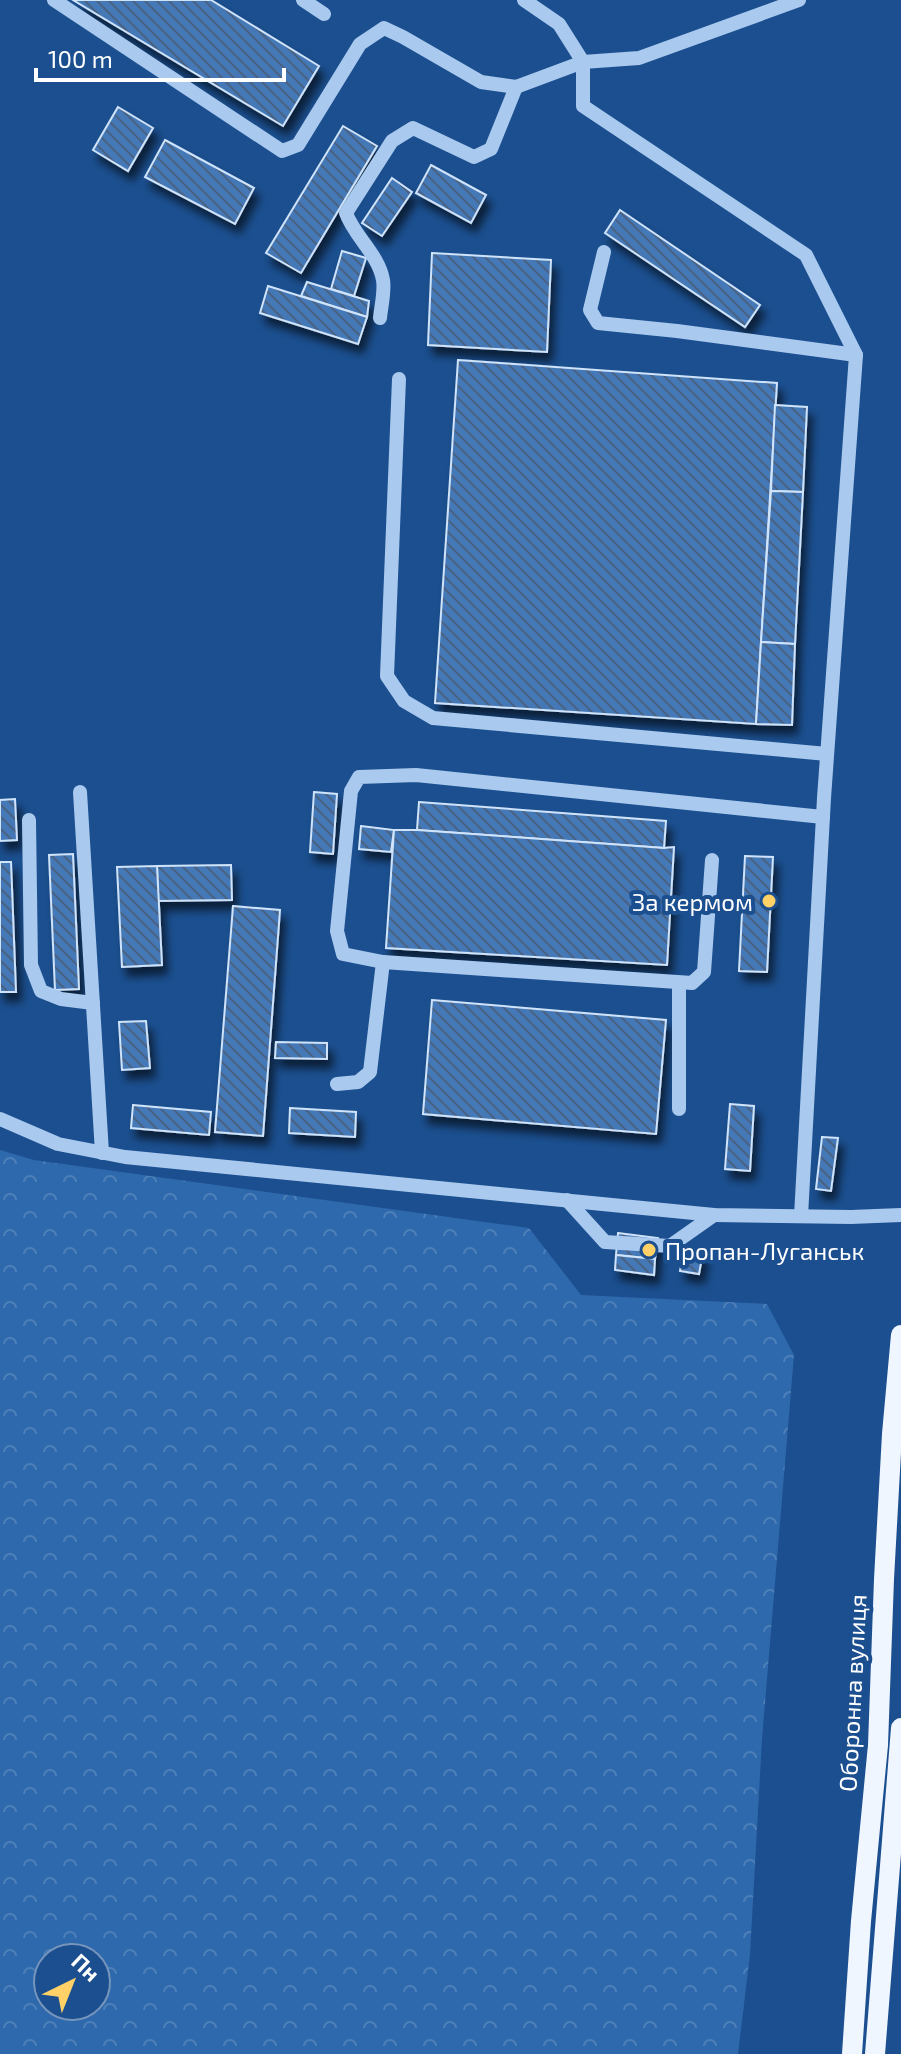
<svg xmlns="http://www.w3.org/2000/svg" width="901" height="2054" font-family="'Exo 2',sans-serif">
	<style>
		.forest { fill: url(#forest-crowns); fill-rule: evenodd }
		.building { fill: url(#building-back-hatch); stroke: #cfe3fa; stroke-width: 2; filter: url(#shadow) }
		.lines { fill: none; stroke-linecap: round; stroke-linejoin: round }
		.minor { stroke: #a9c9ee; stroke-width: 14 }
		.major { stroke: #f0f6ff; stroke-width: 20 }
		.poi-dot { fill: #ffd166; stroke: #1b4f8f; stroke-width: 3 }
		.labels { text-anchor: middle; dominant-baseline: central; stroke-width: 8; stroke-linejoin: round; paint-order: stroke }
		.poi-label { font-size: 24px; fill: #fff; stroke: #1b4f8f; text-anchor: end }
		.street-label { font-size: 24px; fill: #fff; stroke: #1b4f8f }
	</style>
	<defs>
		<pattern id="forest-crowns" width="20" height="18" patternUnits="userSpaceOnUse" patternTransform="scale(2)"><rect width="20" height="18" fill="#2e69ad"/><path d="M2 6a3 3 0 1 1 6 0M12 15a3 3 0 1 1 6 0" fill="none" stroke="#4d80b9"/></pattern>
		<pattern id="building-back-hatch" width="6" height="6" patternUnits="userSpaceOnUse" patternTransform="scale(2)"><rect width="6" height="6" fill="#4478b7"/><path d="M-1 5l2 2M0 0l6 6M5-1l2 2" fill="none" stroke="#486282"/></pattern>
		<filter id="shadow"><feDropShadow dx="5" dy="9" stdDeviation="4" flood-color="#0009"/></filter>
	</defs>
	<rect width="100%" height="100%" fill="#1b4f8f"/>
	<path class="forest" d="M0 1150 34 1160 529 1228 581 1295 767 1304 794 1355 762 1739 750 1954 738 2054H0ZM96 1958V2006H48V1958Z"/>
	<g class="building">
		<polygon points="73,0 211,0 319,66 283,126"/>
		<polygon points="118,107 153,128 128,171 93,150"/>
		<polygon points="343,126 377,146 301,273 266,253"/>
		<polygon points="165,140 254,188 235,224 145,177"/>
		<polygon points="431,165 486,195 471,223 416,193"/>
		<polygon points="392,178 412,192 382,236 362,223"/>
		<polygon points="620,210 760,305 745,327 605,233"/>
		<polygon points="342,251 366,258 354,296 331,289"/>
		<polygon points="432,253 551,260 547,352 428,345"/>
		<polygon points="307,282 369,301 367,317 301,296"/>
		<polygon points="268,286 367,317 358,344 260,313"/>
		<polygon points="458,360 777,383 756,724 435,703"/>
		<polygon points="775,405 807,407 803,492 771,491"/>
		<polygon points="771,491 803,492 795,644 761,642"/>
		<polygon points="761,642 795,644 792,725 756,724"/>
		<polygon points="314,792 337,794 333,854 310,852"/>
		<polygon points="15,799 17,840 0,841 0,800"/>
		<polygon points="419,802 666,821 664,848 417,830"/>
		<polygon points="361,826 394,830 391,852 359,849"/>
		<polygon points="394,830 417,830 664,848 674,847 667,965 386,948"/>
		<polygon points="73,854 79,989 55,990 49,855"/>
		<polygon points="745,856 773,857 767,972 739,971"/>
		<polygon points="0,862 11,862 16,992 0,992"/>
		<polygon points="231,865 232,900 158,901 157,866"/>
		<polygon points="157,866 162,965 122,967 117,867"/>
		<polygon points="233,906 280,910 263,1136 215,1132"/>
		<polygon points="432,1000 666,1020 656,1134 423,1114"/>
		<polygon points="146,1021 150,1068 122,1070 119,1022"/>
		<polygon points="276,1042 327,1043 327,1059 275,1058"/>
		<polygon points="730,1104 754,1106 750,1171 725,1169"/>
		<polygon points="133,1105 211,1112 209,1135 131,1128"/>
		<polygon points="290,1108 356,1112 355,1137 289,1133"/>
		<polygon points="822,1137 838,1138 831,1191 816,1189"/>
		<polygon points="618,1233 658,1238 655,1259 616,1255"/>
		<polygon points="684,1249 703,1252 699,1274 680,1271"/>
		<polygon points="616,1255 655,1259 654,1275 615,1270"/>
	</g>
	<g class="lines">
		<g class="minor">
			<polyline points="54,0 282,151 298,145 360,44 384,28 403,37 481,82 516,87 583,62 639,58 799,0"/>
			<polyline points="303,0 324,14"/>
			<polyline points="524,0 559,24 583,62 583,106 806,255 856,355 824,798 801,1216"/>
			<polyline points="604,252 590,310 598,323 677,331 856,355"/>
			<path d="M380 318C381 307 385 291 383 280 379 255 354 236 346 213L392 141 413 128 474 157 491 149 516 87"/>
			<polyline points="399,379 387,676 404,701 433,718 827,754"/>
			<polyline points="80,792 102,1153"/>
			<polyline points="29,820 31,965 41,991 61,999 93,1003"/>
			<polyline points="712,860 704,972 692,983 383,962 343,954 337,931 351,791 359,777 416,775 823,817"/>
			<polyline points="679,983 679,1109"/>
			<polyline points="337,1084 358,1082 370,1072 383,962"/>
			<polyline points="0,1119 58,1144 125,1157 714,1215 851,1217 901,1215"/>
			<polyline points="567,1200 605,1242 670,1246 714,1215"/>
		</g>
		<g class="major">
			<polyline points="852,2054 861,1921 878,1745 884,1579 892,1434 901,1335"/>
			<polyline points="875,2054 901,1728"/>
		</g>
	</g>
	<g class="poi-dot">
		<circle cx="769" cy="901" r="8"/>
		<circle cx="649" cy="1250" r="8"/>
	</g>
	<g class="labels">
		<g class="poi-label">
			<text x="753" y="901">За кермом</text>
			<text x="665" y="1250" text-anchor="start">Пропан-Луганськ</text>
		</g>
		<g class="street-label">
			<text transform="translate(852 1693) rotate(-87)">Оборонна вулиця</text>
		</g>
	</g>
	<g transform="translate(72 1982) rotate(43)"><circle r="38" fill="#1b4f8f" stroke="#7695bc" stroke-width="2"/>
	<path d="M0-6L14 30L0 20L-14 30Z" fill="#ffd166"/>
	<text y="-12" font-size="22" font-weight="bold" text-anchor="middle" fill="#ffffff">Пн</text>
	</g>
	<path d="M36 68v12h248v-12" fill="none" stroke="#ffffff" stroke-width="4"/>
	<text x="48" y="68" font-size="24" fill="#ffffff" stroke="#1b4f8f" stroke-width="6" paint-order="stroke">100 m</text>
</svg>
